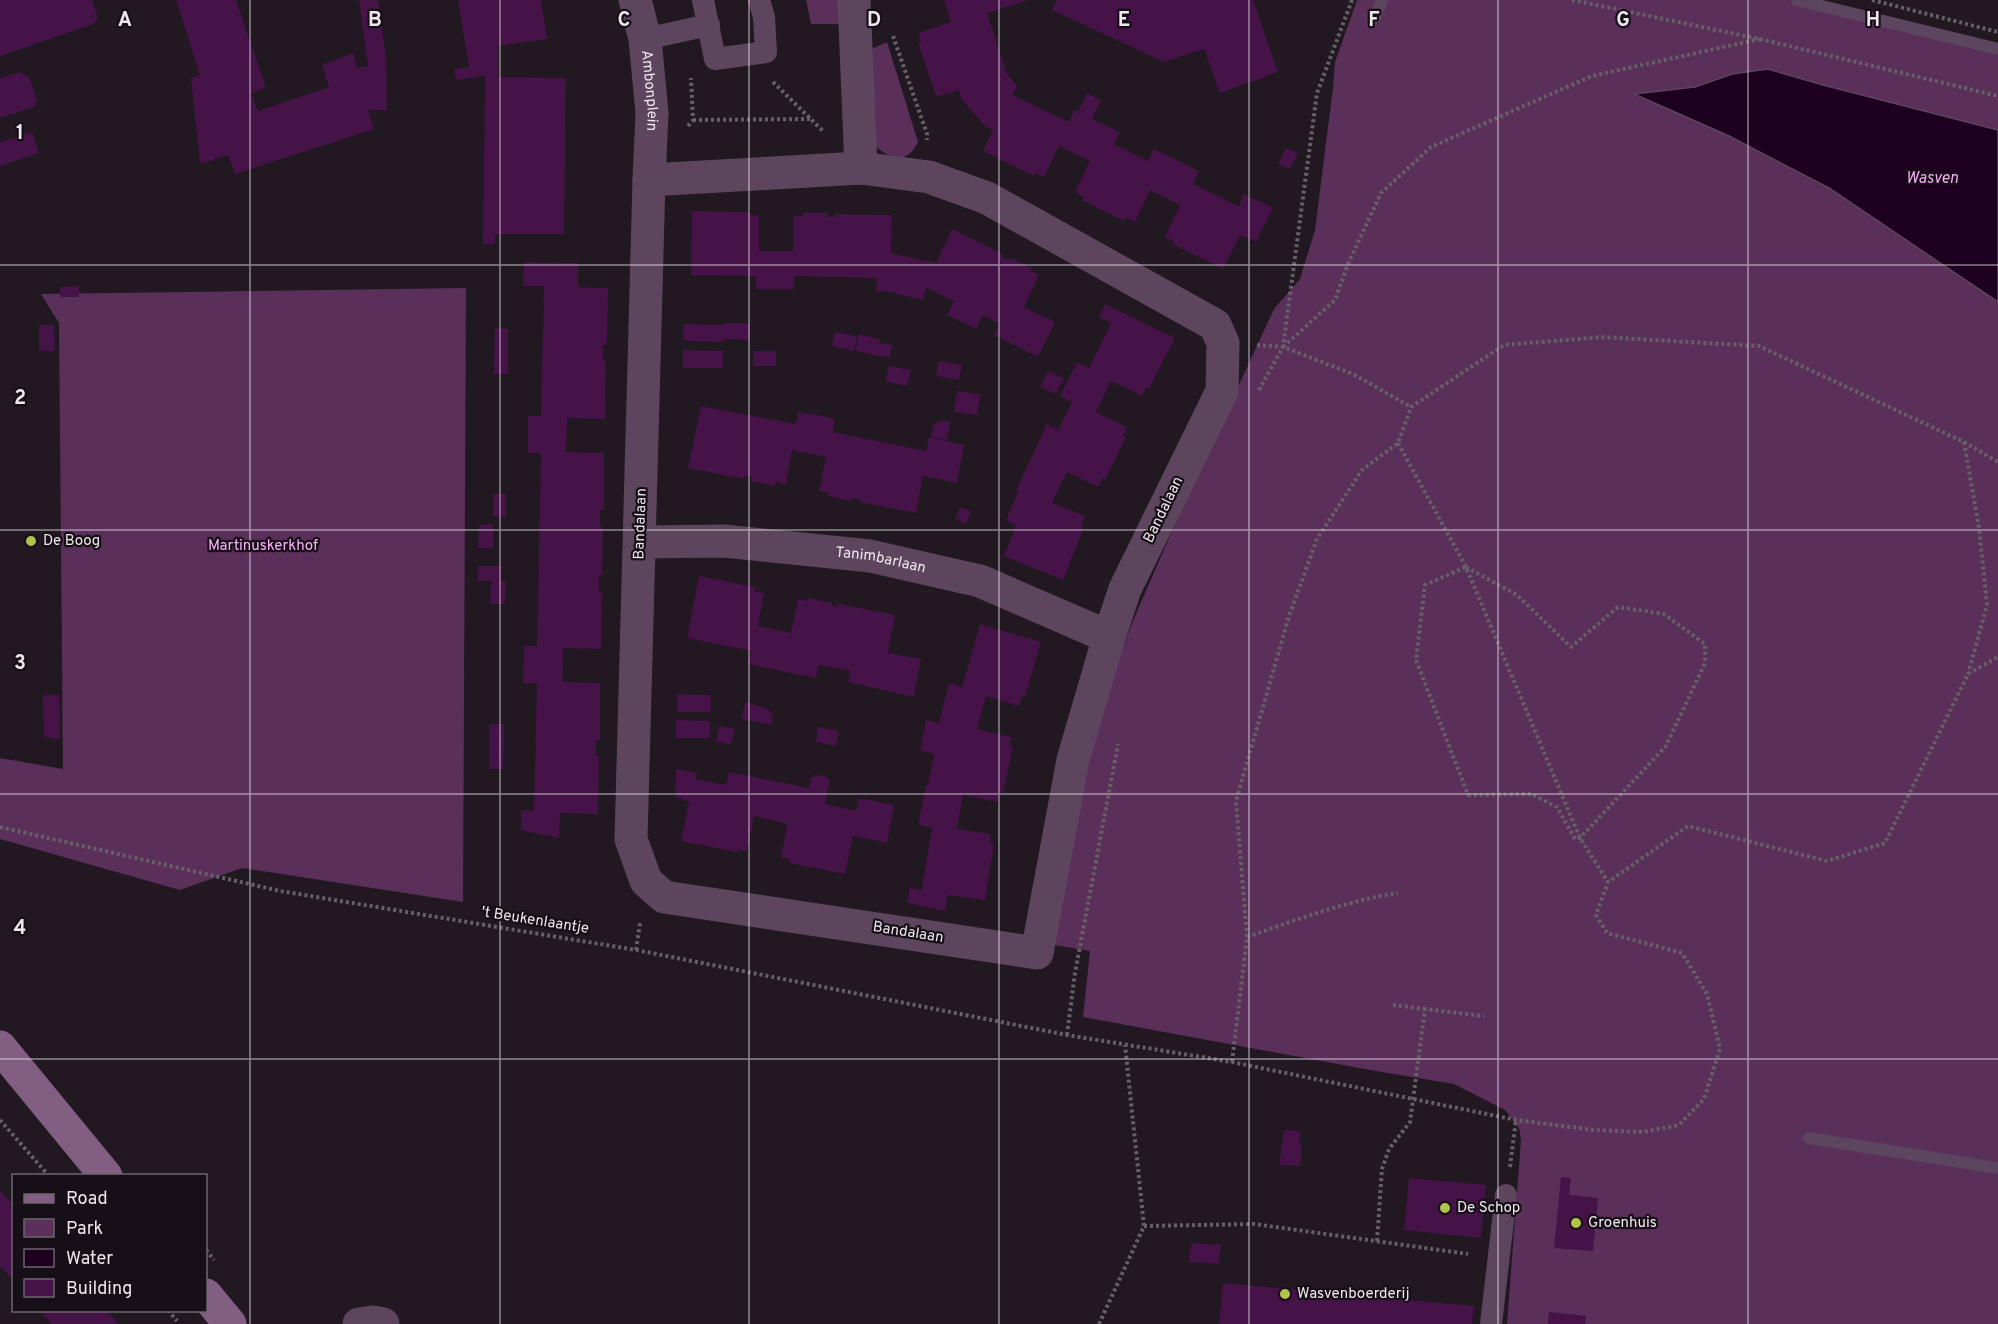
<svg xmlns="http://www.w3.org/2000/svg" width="1998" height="1324" font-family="Overpass,sans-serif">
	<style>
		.green { fill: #5a2f5a }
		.water { fill: #1e0020; stroke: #5c455e; stroke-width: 1.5 }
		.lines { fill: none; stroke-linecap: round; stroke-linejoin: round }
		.stream { stroke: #5c455e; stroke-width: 12 }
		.building { fill: #451347 }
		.path { stroke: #675f67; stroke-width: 4; stroke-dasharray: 3 3; stroke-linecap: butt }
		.lane { stroke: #5d465d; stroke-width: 22 }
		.street { stroke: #5d465d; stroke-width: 33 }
		.secondary { stroke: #825e82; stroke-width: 33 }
		.grid { fill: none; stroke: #eee7ed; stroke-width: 1.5; stroke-opacity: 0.55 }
		.poi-dot { fill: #b2c34c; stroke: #170f17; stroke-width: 2 }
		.labels { text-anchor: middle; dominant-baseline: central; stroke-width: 4.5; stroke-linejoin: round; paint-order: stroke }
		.street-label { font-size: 15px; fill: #eee7ed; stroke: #170f17 }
		.poi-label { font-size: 15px; fill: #eee7ed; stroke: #170f17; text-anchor: start }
		.park-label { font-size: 15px; fill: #feb0fe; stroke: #170f17 }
		.water-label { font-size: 16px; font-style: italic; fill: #f8aaf8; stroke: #170f17 }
		.grid-label { font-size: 20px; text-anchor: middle; font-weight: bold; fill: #eee7ed; stroke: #170f17; stroke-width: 4.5; stroke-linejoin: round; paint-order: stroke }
	</style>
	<rect width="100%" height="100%" fill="#211821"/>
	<g class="green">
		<polygon points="806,0 839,0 841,24 811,24"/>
		<polygon points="1357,0 1797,0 1998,54 1998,130 1823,85 1768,69 1732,74 1695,87 1635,95 1729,136 1829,188 1998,302 1998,1324 1507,1324 1521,1140 1519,1128 1505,1110 1454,1084 1370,1070 1083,1017 1090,951 1049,944 1102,705 1132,623 1179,515 1274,309 1300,279 1315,230 1333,88 1335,62"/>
		<path d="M887 42 918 142C907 164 893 160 876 147L871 49Z"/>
		<polygon points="466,288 463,902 242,868 180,890 0,839 0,758 63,769 59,323 41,294"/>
	</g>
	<polygon class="water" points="1768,69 1823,85 1998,130 1998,302 1829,188 1729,136 1634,94 1695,87 1732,74"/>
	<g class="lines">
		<g class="stream">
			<polyline points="1797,0 1998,49"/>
			<polyline points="1375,18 1382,0"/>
			<polyline points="1809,1138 1998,1168"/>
		</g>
	</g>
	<g class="building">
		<polygon points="0,0 92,0 98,17 94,24 0,56"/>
		<polygon points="176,0 236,0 266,87 251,94 258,111 329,87 322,65 353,53 357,67 368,66 359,0 378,0 386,58 387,110 368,110 374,129 235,174 228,155 200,164 191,78 200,75"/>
		<polygon points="458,0 541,0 547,39 498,46 498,77 566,78 564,234 495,234 495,244 483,244 485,76 456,80 454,69 469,67"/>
		<polygon points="944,0 1028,0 987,13 1007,74 1017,86 1012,95 1069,122 1074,110 1078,112 1087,93 1101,100 1092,119 1120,132 1114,144 1148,161 1154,149 1199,171 1193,184 1239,206 1244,194 1273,208 1256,242 1240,235 1223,269 1172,244 1174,241 1165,237 1180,205 1150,190 1135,222 1126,217 1124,221 1082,200 1084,197 1075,192 1090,161 1059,146 1044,177 1035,173 1034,176 983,151 993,130 985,126 961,99 959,90 936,97 918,43 921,42 918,33 951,22"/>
		<polygon points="1057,0 1253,0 1278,72 1220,93 1204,49 1164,62 1052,10"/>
		<polygon points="19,72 29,77 37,100 34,107 0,118 0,78"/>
		<polygon points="32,132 39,153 0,166 0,142"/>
		<polygon points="1286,148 1298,153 1290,169 1278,164"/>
		<polygon points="692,211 749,212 749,215 759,216 759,251 793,251 793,216 803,216 803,213 828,213 828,217 835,217 835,214 892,215 891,253 936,263 952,229 1003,254 1002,257 1009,260 1010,258 1032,268 1031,271 1039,275 1024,307 1055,322 1038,357 994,335 1000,324 983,315 976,329 947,315 954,301 927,288 922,300 889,292 876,291 877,278 794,276 794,289 756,289 756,276 691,275"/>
		<polygon points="524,262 578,263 578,287 608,288 607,345 603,345 603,361 606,361 605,419 567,418 566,452 604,453 604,510 600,510 600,527 603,526 602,575 599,575 599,592 602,591 601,649 563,648 563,665 562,682 600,683 600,740 596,740 596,756 599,756 598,814 560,813 559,838 521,830 521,810 534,811 537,683 523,683 524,646 537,646 541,453 528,453 528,416 541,416 544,286 523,286"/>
		<polygon points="79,286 79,297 60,297 60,287"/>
		<polygon points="1105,304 1175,338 1149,389 1146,388 1142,396 1111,381 1096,412 1127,427 1123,436 1126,437 1105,480 1102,478 1098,487 1067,472 1052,503 1085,516 1081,525 1084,527 1063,580 1004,556 1016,525 1006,520 1018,491 1016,490 1047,424 1058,430 1072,402 1060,396 1077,362 1089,368 1111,323 1099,317"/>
		<polygon points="724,323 750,323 750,340 723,339 724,342 683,341 684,324 724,325"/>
		<polygon points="39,325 54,325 55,351 39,351"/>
		<polygon points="495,328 508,329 508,374 494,374"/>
		<polygon points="835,332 857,336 854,351 832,346"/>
		<polygon points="859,334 880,339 879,343 892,345 890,358 855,351"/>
		<polygon points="683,350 723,351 723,368 683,368"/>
		<rect x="753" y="351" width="23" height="15"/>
		<polygon points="939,361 962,365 959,380 936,376"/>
		<polygon points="889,366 911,370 907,386 885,381"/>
		<polygon points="1048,371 1064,379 1056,394 1040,387"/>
		<polygon points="957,391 980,394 977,415 954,412"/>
		<polygon points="701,406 796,424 798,412 817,415 835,419 833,432 926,451 929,437 964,445 957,483 923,476 916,513 859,502 860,499 853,498 852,501 828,496 829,493 819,491 826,457 792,450 786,484 776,482 775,486 751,481 752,477 745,476 744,479 688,468"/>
		<polygon points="941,420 951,422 947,440 931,437 933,425"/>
		<polygon points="493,494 506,494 506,517 493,516"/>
		<polygon points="960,507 971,511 966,524 955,519"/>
		<polygon points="479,525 493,525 493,548 478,548"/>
		<polygon points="478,566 501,566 501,581 506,581 505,604 490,604 491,581 478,581"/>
		<polygon points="699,576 755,587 754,591 764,593 758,626 791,633 798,599 807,601 808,598 832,603 832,606 838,607 839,604 895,615 888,653 921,659 914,697 848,682 851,671 819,665 816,678 748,664 751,651 687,638"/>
		<polygon points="980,624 1041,642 1025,697 1022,696 1019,706 986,696 977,729 1011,737 1009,746 1013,747 1003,793 999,793 997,802 963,795 957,829 991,834 990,843 994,844 985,900 947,895 945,911 907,903 910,888 922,890 932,827 918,825 926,785 928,785 934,754 920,751 926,720 939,723 949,683 962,687"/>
		<polygon points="677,694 711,695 711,712 677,712"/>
		<polygon points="43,695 59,695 60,739 44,737"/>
		<polygon points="745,702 768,709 773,716 771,725 742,719"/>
		<polygon points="676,720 710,721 710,738 676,738"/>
		<polygon points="489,724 504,724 503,769 489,769"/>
		<polygon points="719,726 735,729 731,745 716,741"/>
		<polygon points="818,727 839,731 836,746 816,742"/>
		<polygon points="676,769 697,773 696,779 726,785 729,772 809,788 811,778 815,775 827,777 830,781 825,804 856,811 859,798 894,805 887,843 853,836 845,874 789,863 790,859 781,858 787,824 754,816 747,851 737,849 737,852 681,841 689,802 675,797"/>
		<polygon points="1284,1130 1300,1131 1299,1144 1302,1145 1300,1166 1279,1165"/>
		<polygon points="1561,1177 1571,1178 1569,1195 1598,1198 1593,1251 1554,1248"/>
		<polygon points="1409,1178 1486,1185 1481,1238 1404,1230"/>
		<polygon points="0,1191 14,1206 14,1281 0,1266"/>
		<polygon points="1191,1243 1221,1245 1219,1264 1189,1262"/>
		<polygon points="1223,1283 1474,1306 1472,1324 1219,1324"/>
		<polygon points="40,1311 107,1311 119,1324 52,1324"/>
		<polygon points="1549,1312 1586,1316 1585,1324 1548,1324"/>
	</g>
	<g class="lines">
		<g class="path">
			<polyline points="1572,0 1760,39 1998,96"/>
			<polyline points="1872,0 1998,32"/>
			<polyline points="893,36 927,134 927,140"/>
			<polyline points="773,82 824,132"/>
			<polyline points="693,120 811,119"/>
			<polyline points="688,126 693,120 691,78"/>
			<polyline points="1257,345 1283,347 1353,374 1411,407"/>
			<polyline points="1283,347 1335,300 1348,264 1381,193 1431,147 1592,76 1760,39"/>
			<polyline points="1259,390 1283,347 1317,93 1352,0"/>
			<polyline points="1964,442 1979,528 1987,605 1968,674"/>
			<polyline points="1398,443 1466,567 1580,838 1608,882"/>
			<polygon points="1466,567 1517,595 1571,647 1618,607 1664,614 1705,644 1705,663 1666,746 1580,838 1575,839 1557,807 1531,794 1468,795 1416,660 1425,585"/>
			<polyline points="0,827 280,891 636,950 1067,1035 1232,1062 1516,1120 1594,1130 1643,1132 1679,1125 1704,1099 1720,1049 1707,994 1682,953 1607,933 1596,915 1608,882 1688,826 1827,861 1885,843 1968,674 1998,657"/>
			<path d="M1247 937C1296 920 1346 901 1398 893"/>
			<polyline points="636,950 640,923"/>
			<polyline points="1393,1005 1425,1009"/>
			<polyline points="1067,1035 1075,973 1118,744"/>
			<polyline points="1232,1062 1247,937 1236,801 1289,616 1317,539 1362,470 1398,443 1411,407 1504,345 1601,337 1759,346 1964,442 1998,462"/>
			<polyline points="0,1120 49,1176"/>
			<polyline points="1510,1167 1516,1120"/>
			<polyline points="1144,1226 1254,1224 1468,1254"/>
			<polyline points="1377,1241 1382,1169 1389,1149 1410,1122 1425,1009 1484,1016"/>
			<polyline points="206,1250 214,1260"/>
			<polyline points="168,1310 177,1321"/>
			<polyline points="1099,1324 1144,1226 1125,1045"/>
		</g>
		<g class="lane">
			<polyline points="703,0 715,59 766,52 764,17 759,0"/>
			<polyline points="645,39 709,25"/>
			<polyline points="1491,1324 1506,1195"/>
		</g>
		<g class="street">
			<path id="s1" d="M635 0 645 39 652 113 649 180"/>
			<polyline points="854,0 861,168"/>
			<polygon points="861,168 929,177 987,198 1215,325 1223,343 1222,391 1125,589 1109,637 1073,760 1037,953 664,897 646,881 631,839 649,180"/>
			<path id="s2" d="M640 542 724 541 870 556 980 581 1109 637"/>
			<polyline points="359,1324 373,1322 383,1324"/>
		</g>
		<g class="secondary">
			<polyline points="0,1047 106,1176"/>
			<polyline points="206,1295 230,1324"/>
		</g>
	</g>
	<path class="grid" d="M250 0V1324M500 0V1324M749 0V1324M999 0V1324M1249 0V1324M1498 0V1324M1748 0V1324M0 265H1998M0 530H1998M0 794H1998M0 1059H1998"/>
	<g class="poi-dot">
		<circle cx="31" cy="541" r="6"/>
		<circle cx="1445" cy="1208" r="6"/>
		<circle cx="1576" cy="1223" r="6"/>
		<circle cx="1285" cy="1294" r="6"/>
	</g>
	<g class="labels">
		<g class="street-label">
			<text stroke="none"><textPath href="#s1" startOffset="92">Ambonplein</textPath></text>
			<text transform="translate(1164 510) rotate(-64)">Bandalaan</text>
			<text transform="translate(641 524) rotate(-88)">Bandalaan</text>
			<text stroke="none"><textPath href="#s2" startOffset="242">Tanimbarlaan</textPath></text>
			<text transform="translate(535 921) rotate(9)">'t Beukenlaantje</text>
			<text transform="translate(908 933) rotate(9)">Bandalaan</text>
		</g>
		<g class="poi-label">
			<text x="43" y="541">De Boog</text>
			<text x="1457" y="1208">De Schop</text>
			<text x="1588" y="1223">Groenhuis</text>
			<text x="1297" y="1294">Wasvenboerderij</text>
		</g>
		<g class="park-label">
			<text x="263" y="546">Martinuskerkhof</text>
		</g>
		<g class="water-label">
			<text x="1932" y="179">Wasven</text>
		</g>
	</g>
	<g class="grid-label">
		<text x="125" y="26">A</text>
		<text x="375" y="26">B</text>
		<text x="624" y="26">C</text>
		<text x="874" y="26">D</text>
		<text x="1124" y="26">E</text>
		<text x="1374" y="26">F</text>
		<text x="1623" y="26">G</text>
		<text x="1873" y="26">H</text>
		<text x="20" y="139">1</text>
		<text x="20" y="404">2</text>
		<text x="20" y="669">3</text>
		<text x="20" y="934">4</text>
	</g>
	<rect x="12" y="1174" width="195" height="138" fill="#170f17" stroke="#6d656d" stroke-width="1.5"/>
	<rect x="24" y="1194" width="30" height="9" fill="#825e82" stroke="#6d656d" stroke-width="1.5"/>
	<text x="66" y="1204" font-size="18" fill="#eee7ed">Road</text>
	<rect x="24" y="1219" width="30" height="18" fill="#5a2f5a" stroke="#6d656d" stroke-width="1.5"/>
	<text x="66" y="1234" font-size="18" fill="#eee7ed">Park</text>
	<rect x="24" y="1249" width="30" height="18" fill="#1e0020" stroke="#6d656d" stroke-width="1.5"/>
	<text x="66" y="1264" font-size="18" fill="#eee7ed">Water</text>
	<rect x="24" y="1279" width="30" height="18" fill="#451347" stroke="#6d656d" stroke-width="1.5"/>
	<text x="66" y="1294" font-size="18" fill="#eee7ed">Building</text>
</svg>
